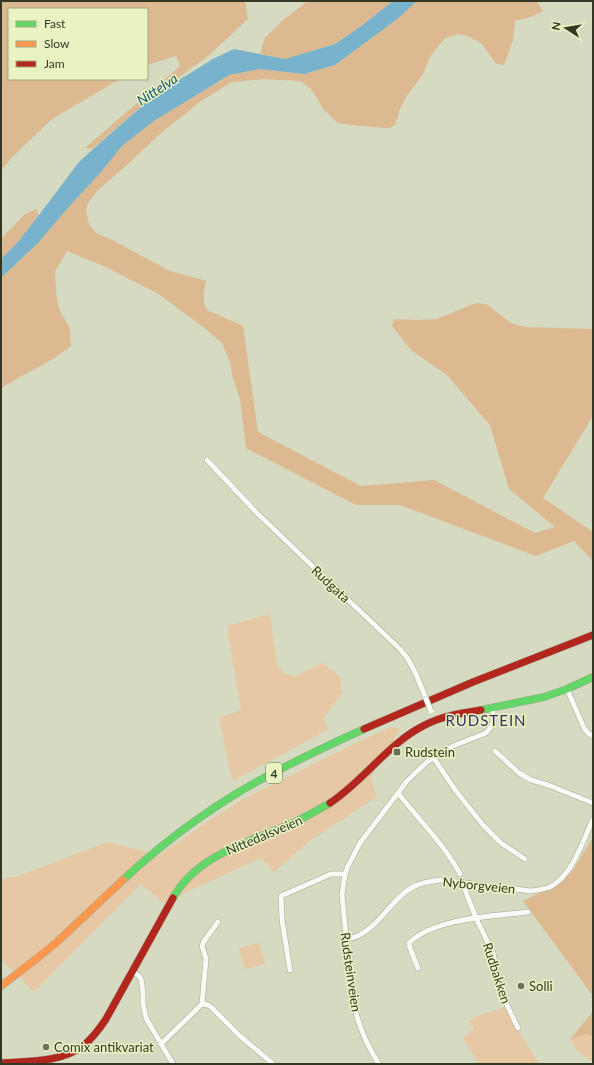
<svg xmlns="http://www.w3.org/2000/svg" width="594" height="1065" font-family="Lato,sans-serif">
	<style>
		.green { fill: #e7c8a5 }
		.forest { fill: #dcb991 }
		.water { fill: #78b2cb }
		.lines { fill: none; stroke-linecap: round; stroke-linejoin: round }
		.street-casing { stroke: #a5a894; stroke-width: 6 }
		.fast-casing { stroke: #a5a894; stroke-width: 8 }
		.slow-casing { stroke: #a5a894; stroke-width: 8 }
		.jam-casing { stroke: #a5a894; stroke-width: 8 }
		.street { stroke: #f9f9f6; stroke-width: 5 }
		.fast { stroke: #63d668; stroke-width: 7 }
		.slow { stroke: #ff974d; stroke-width: 7 }
		.jam { stroke: #b3261e; stroke-width: 7 }
		.street-bridge-casing { stroke: #a5a894; stroke-width: 6; stroke-linecap: butt }
		.street-bridge { stroke: #f9f9f6; stroke-width: 5 }
		.poi-dot { fill: #6c705b; stroke: #e9f3c2; stroke-width: 1.5 }
		.labels { text-anchor: middle; dominant-baseline: central; stroke-width: 3; stroke-linejoin: round; paint-order: stroke }
		.shield { fill: #e9f3c2; stroke: #6a6f53; stroke-width: 1 }
		.shield-label { font-size: 12px; font-weight: bold; fill: #343724 }
		.street-label { font-size: 13px; fill: #343724; stroke: #e9f3c2 }
		.poi-label { font-size: 13px; fill: #343724; stroke: #e9f3c2; text-anchor: start }
		.water-label { font-size: 14px; font-style: italic; fill: #145373; stroke: #e9f3c2 }
		.quarter-label { font-size: 15px; letter-spacing: 1px; fill: #412c68; stroke: #e9f3c2 }
	</style>
	<rect width="100%" height="100%" fill="#d5dac0"/>
	<g class="green">
		<polygon points="270,614 277,664 285,674 296,676 323,663 340,677 342,693 323,719 329,729 233,781 229,766 219,718 241,710 227,626"/>
		<polygon points="390,727 400,729 371,777 376,797 311,840 274,872 261,858 163,903 141,884 34,992 1,959 1,879 16,877 107,842 160,855 205,823 245,798 307,767"/>
		<polygon points="259,943 265,964 245,969 239,948"/>
		<polygon points="506,1007 516,1027 537,1060 541,1064 479,1064 463,1038 474,1029 469,1021 480,1015"/>
		<polygon points="587,1034 593,1036 593,1062 577,1051 570,1039"/>
	</g>
	<g class="forest">
		<polygon points="1,1 245,1 248,19 208,56 155,95 92,149 85,148 180,66 176,56 147,65 147,9 9,9 9,79 120,79 52,119 11,158 6,165 1,169"/>
		<polygon points="308,1 393,1 360,27 335,44 285,59 260,54 265,38 283,20"/>
		<polygon points="417,1 537,1 543,11 531,17 515,21 513,40 504,65 496,64 482,44 470,37 459,34 445,38 430,57 423,74 406,97 400,109 395,125 389,128 373,127 352,125 338,123 324,110 311,89 300,81 264,79 232,82 201,101 161,133 128,164 97,191 88,203 86,210 89,224 96,233 112,240 170,271 206,281 204,292 204,303 207,310 243,326 258,432 361,486 434,480 535,533 555,527 509,489 490,425 447,375 411,350 392,326 394,319 417,320 437,319 476,303 486,304 511,323 525,327 593,329 593,416 543,498 593,532 593,561 574,541 536,556 400,505 356,505 246,448 240,399 233,379 230,362 222,343 202,326 157,293 106,267 67,251 55,272 56,293 59,309 70,329 71,346 56,357 1,388 1,278 38,243 67,209 101,172 122,146 154,121 229,75 260,69 304,74 335,65 396,20"/>
		<polygon points="36,209 39,215 17,243 1,259 1,239 24,215"/>
		<polygon points="592,839 593,840 593,996 523,901 558,884 572,872"/>
		<polygon points="593,1012 593,1036 587,1034 570,1039"/>
	</g>
	<polygon class="water" points="393,1 417,1 396,20 335,65 304,74 260,69 229,75 154,121 122,146 101,172 67,209 38,243 1,278 1,259 17,243 39,215 79,162 101,142 155,95 213,59 234,49 285,59 335,44 360,27"/>
	<g class="lines">
		<g class="street-casing">
			<g id="street">
				<polyline points="207,460 256,512 305,559 400,649 408,659 416,674"/>
				<polyline points="567,689 584,728 588,733 593,736"/>
				<polyline points="495,751 519,773 531,780 548,785 593,803"/>
				<polyline points="433,757 456,791 483,825 501,843 525,859"/>
				<path d="M398 793C419 820 444 844 460 874"/>
				<polyline points="462,882 476,918 493,953 500,987 506,1003 518,1028"/>
				<path d="M346 939C350 938 355 937 358 936 380 925 390 901 411 888 420 883 430 881 440 880L531 891C538 890 544 889 550 887 572 876 583 841 593 819"/>
				<path d="M418 968 410 948 409 943C434 918 494 916 528 912"/>
				<polyline points="290,970 282,920 281,896 331,874 345,874"/>
				<polyline points="132,971 139,976 141,979 143,992 143,1004 146,1018 173,1064"/>
				<polyline points="202,1004 208,1005 212,1008 240,1036 272,1063"/>
				<polyline points="161,1044 202,1004 206,959 202,946 204,941 218,922"/>
				<path d="M379 1064C365 1043 357 1021 352 997L342 895 344 880 347 868 360 843 407 781 428 761 453 746 486 733 491 727 493 721V707"/>
			</g>
		</g>
		<g class="fast-casing">
			<g id="fast">
				<polyline points="481,710 544,697 567,689 593,677"/>
				<path d="M123 880C157 848 194 820 234 795 275 770 320 749 364 729"/>
				<path d="M173 898C197 854 251 842 293 823 306 817 318 810 330 803"/>
			</g>
		</g>
		<g class="slow-casing">
			<polyline id="slow" points="1,986 40,956 57,942 123,880"/>
		</g>
		<g class="jam-casing">
			<g id="jam">
				<polyline points="364,729 473,682 593,635"/>
				<path d="M330 803C365 780 388 743 425 725 442 716 462 713 481 710"/>
				<path d="M1 1063C29 1061 61 1063 84 1045 93 1038 100 1028 106 1019L173 898"/>
			</g>
		</g>
		<use href="#street" class="street"/>
		<use href="#fast" class="fast"/>
		<use href="#slow" class="slow"/>
		<use href="#jam" class="jam"/>
		<g class="street-bridge-casing">
			<polyline id="street-bridge" points="416,674 431,711"/>
		</g>
		<use href="#street-bridge" class="street-bridge"/>
	</g>
	<g class="poi-dot">
		<rect x="393" y="748" width="8" height="8" rx="2"/>
		<circle cx="521" cy="986" r="4"/>
		<circle cx="46" cy="1047" r="4"/>
	</g>
	<g class="labels">
		<rect class="shield" x="266" y="763" width="16" height="20" rx="3"/>
		<g class="shield-label">
			<text x="274" y="773">4</text>
		</g>
		<g class="street-label">
			<text transform="translate(331 584) rotate(43)">Rudgata</text>
			<text transform="translate(264 835) rotate(-23)">Nittedalsveien</text>
			<text transform="translate(479 885) rotate(6)">Nyborgveien</text>
			<text transform="translate(351 972) rotate(82)">Rudsteinveien</text>
			<text transform="translate(497 973) rotate(72)">Rudbakken</text>
		</g>
		<g class="poi-label">
			<text x="405" y="752">Rudstein</text>
			<text x="529" y="986">Solli</text>
			<text x="54" y="1047">Comix antikvariat</text>
		</g>
		<g class="water-label">
			<text transform="translate(157 89) rotate(-33)">Nittelva</text>
		</g>
		<g class="quarter-label">
			<text x="486" y="720">RUDSTEIN</text>
		</g>
	</g>
	<rect width="594" height="1065" fill="none" stroke="#343724" stroke-width="4"/>
	<rect x="8" y="8" width="140" height="72" fill="#e9f3c2" stroke="#a1a883"/>
	<rect x="16" y="21" width="20" height="6" fill="#63d668" stroke="#a1a883"/>
	<text x="44" y="28" font-size="12" fill="#343724">Fast</text>
	<rect x="16" y="41" width="20" height="6" fill="#ff974d" stroke="#a1a883"/>
	<text x="44" y="48" font-size="12" fill="#343724">Slow</text>
	<rect x="16" y="61" width="20" height="6" fill="#b3261e" stroke="#a1a883"/>
	<text x="44" y="68" font-size="12" fill="#343724">Jam</text>
	<g transform="translate(566 28) rotate(282)" stroke="#e9f3c2" stroke-width="3" paint-order="stroke">
	<path d="M0-3L7 15L0 10L-7 15Z" fill="#343724"/>
	<text y="-6" font-size="11" font-weight="bold" text-anchor="middle" fill="#343724">N</text>
	</g>
</svg>
